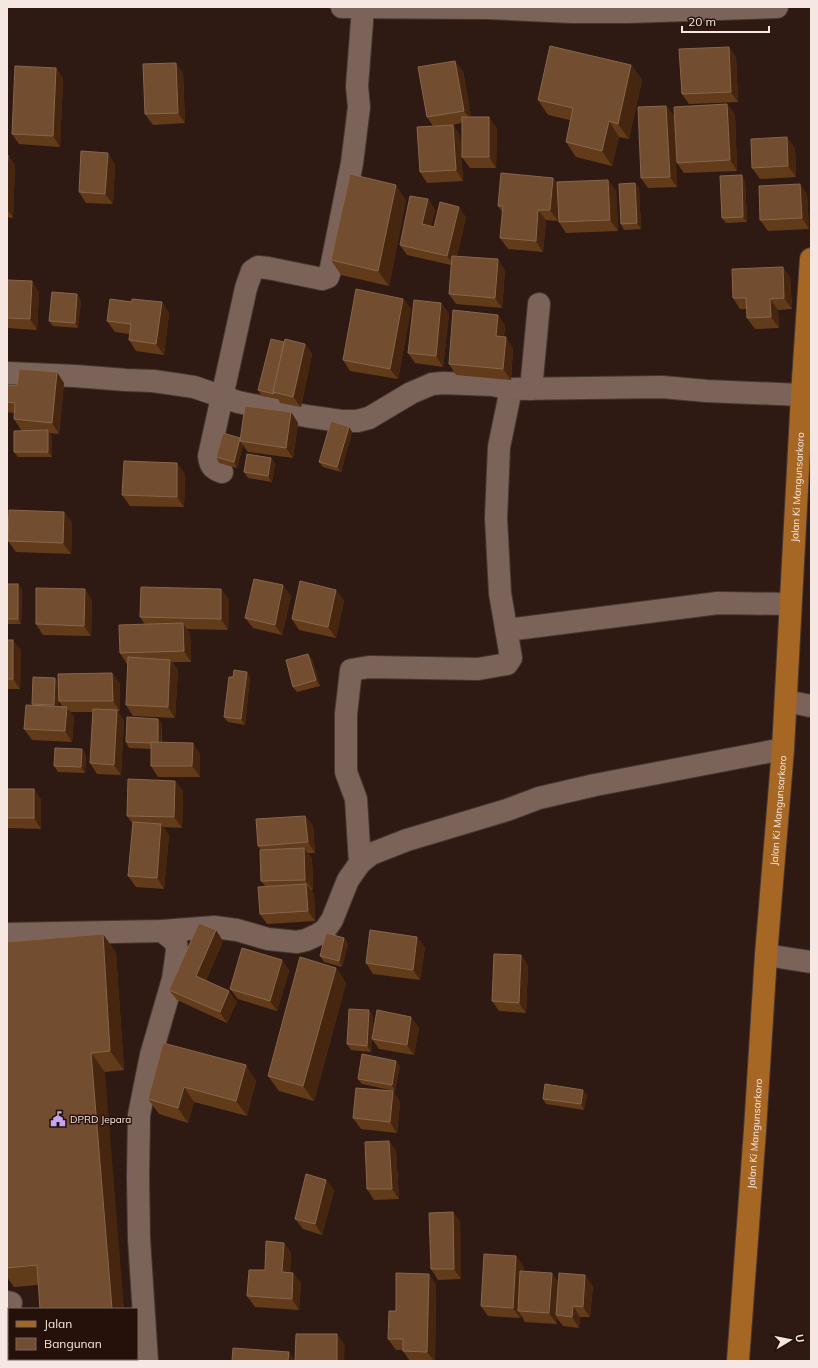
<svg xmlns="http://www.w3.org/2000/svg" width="818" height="1368" font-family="Mulish,sans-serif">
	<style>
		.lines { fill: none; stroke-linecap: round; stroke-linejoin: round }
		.minor-casing { stroke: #473732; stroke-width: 24 }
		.major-casing { stroke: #473732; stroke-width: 24 }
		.minor { stroke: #7c635a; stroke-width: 22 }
		.major { stroke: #a76724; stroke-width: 22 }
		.wall { fill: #623b1b; fill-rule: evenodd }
		.shaded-wall { fill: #47260f }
		.building { fill: #724d30; stroke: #87664c }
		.labels { text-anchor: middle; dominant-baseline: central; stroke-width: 3; stroke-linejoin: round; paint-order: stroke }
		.street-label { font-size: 10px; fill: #f6e7e2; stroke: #25110a }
		.poi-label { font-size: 10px; fill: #f6e7e2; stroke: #25110a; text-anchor: start }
	</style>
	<rect width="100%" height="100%" fill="#2f1a13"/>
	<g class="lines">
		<g class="minor-casing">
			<g id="minor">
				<polyline points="342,7 488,8 572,12 628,12 777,7"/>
				<polyline points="7,373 75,376 126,380 153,381 174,384 194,387 238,402 306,416 341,421 357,421 369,418 411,393 432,384 443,383 493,385 511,389"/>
				<polyline points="531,389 539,304"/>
				<path d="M222 472C213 469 210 466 209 456L246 288 252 271 258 267 268 268 322 279 328 277 331 268 352 163 359 107 357 86 363 8"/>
				<polyline points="507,630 718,603 790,604"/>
				<polyline points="786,701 811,706"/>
				<polyline points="360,863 356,799 346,772 346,714 351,670 369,667 478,669 507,664 511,658 500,593 496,518 499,447 511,389 662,387 707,391 802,395"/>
				<polyline points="7,934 162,931 214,927 237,930 268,939 297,942 306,940 317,935 325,930 332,920 348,880 360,863 371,854 407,840 507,810 539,798 595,785 783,749"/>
				<polyline points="766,955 811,962"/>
				<polyline points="7,1302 11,1303"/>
				<polyline points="147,1361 139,1239 138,1177 139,1115 151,1055 173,979 177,951 176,942 162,931"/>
			</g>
		</g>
		<g class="major-casing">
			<g id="major">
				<path id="s1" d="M738 1361 755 1130 766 955 783 749 802 395 811 259"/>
			</g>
		</g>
		<use href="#minor" class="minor"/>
		<use href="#major" class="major"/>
	</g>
	<g class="wall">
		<polygon points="729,47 736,57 738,102 689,104 682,94"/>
		<polygon points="631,65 642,80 629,139 619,137 612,166 576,157 566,142 570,120 548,115 538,100"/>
		<polygon points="56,68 63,79 60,147 19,144 12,134"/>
		<polygon points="463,71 471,117 497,128 496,168 470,168 462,157 462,123 447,126 453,125 460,136 463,181 427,183 420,172 433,126 427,117"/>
		<polygon points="183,73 185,123 153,125 145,114"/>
		<polygon points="727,104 735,115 737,171 684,173 677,163"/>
		<polygon points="666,106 674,116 677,187 648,188 641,178"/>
		<polygon points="795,148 796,177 760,179 752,168"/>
		<polygon points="7,155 15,165 13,218 7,217"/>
		<polygon points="115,164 113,204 86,203 79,192"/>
		<polygon points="553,178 557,183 616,190 618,231 566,233 559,222 558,214 558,221 546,220 543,252 508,249 500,238 502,212 498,206"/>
		<polygon points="745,181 747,222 726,223 722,218"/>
		<polygon points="635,183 639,188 641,229 624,230 621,224"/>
		<polygon points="800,184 807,195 809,229 768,231 760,220"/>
		<polygon points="428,199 435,210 431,226 434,227 466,217 457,256 505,270 502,308 456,304 449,294 451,265 407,255 400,245"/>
		<polygon points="406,200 389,286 341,275 331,260"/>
		<polygon points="790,277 792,309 778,310 779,328 755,329 747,318 747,309 740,309 733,298"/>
		<polygon points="7,280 39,292 37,330 7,328"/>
		<polygon points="403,299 411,309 398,379 350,371 343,360"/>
		<polygon points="81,300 78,328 53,326 49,321"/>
		<polygon points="132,302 162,302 169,313 164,355 136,351 129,340 130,334 115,332 107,321"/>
		<polygon points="449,313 443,367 415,363 408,353"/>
		<polygon points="505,325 504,337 513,348 511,380 456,375 449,364"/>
		<polygon points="284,342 305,344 312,354 301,407 280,403 278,399 262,396 258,390"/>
		<polygon points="64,383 59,434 49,433 52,436 52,457 18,457 14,452 29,431 21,430 14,419 14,413 7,412 7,385 17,386"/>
		<polygon points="291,412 298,423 293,458 248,452 243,445 237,468 219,463 216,457 241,439"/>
		<polygon points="349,427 352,432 341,472 323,467 319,462"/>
		<polygon points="271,458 275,464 272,482 248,478 244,472"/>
		<polygon points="185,474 184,507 130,506 122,495"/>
		<polygon points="72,522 71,554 16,552 8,541"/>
		<polygon points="7,584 18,584 22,590 21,624 7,624"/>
		<polygon points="221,589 229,600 228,630 186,629 190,634 191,662 172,662 178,670 175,718 133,716 126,705 128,664 127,664 120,653 145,625 140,617"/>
		<polygon points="291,596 282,635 253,628 245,618"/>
		<polygon points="92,600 91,636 43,635 36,624"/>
		<polygon points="344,600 336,638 299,630 292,619"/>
		<polygon points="7,640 21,650 20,689 7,689"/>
		<polygon points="312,659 320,686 297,692 293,687"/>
		<polygon points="233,677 250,677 245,725 228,722 224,717"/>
		<path d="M58 682 120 683V711H117L124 721 121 775 97 774 90 763 93 712H70L74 717 72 742 32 740 24 729 32 705V704ZM59 698V701L62 706H58Z"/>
		<polygon points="162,724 162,743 200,754 200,777 158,777 151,766 151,749 129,748 126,742"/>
		<polygon points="86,755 85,773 58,772 54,766"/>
		<polygon points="175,781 183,791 182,828 163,827 169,835 164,889 136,887 128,876 133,824 127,816"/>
		<polygon points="7,789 34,789 41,800 41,829 7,828"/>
		<polygon points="305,816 313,826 315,853 308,853 312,859 313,890 311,890 314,894 315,921 267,924 260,914 265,886 261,881 261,850 258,846"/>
		<polygon points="103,934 116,953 124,1070 105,1072 38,1285 14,1287 7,1277 7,942"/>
		<polygon points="344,938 348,944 342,967 324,962 320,956"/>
		<polygon points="223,941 206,980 237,1002 227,1023 177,1000 169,990"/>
		<polygon points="425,947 420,980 373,974 366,963"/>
		<polygon points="521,955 528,966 526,1013 499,1011 492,1001"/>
		<polygon points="282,960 289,971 277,1011 238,999 230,989"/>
		<polygon points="336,968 346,983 314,1101 279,1091 268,1076"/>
		<polygon points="373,1016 371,1052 351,1050 347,1044"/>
		<polygon points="419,1027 414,1055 379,1049 372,1039"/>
		<polygon points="246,1065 256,1081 247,1116 194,1102 188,1123 159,1114 148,1099"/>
		<polygon points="400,1066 395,1091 362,1084 358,1079"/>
		<polygon points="393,1091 400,1102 397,1133 361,1129 353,1118"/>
		<polygon points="587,1095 584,1110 546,1104 543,1099"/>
		<polygon points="389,1141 396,1151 399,1199 374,1200 367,1189"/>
		<polygon points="326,1180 334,1190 322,1235 303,1229 295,1219"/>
		<polygon points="453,1212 460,1222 461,1279 438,1280 431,1269"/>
		<polygon points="284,1243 291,1253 290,1272 293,1273 301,1283 299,1310 255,1307 247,1296"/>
		<polygon points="524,1267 524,1271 558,1282 593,1286 590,1317 580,1317 579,1328 563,1326 557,1318 557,1324 525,1322 521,1315 520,1318 488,1316 481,1306"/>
		<polygon points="429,1274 436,1285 435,1361 410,1361 403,1351 403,1350 396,1350 388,1339 396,1311"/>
	</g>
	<g class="shaded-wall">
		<polygon points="729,47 736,57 738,102 731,92"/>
		<polygon points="455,61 463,71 472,121 464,111"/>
		<polygon points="176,63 183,73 185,123 178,113"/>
		<polygon points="631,65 642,80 629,139 618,124"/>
		<polygon points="56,68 63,79 60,147 53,136"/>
		<polygon points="727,104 735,115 737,171 730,160"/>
		<polygon points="666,106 674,116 677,187 670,177"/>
		<polygon points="489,117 497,128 496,168 489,157"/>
		<polygon points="609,121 619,137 612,166 602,151"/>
		<polygon points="453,125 460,136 463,181 456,170"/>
		<polygon points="787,137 795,148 796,177 788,166"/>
		<polygon points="108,153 115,164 113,204 105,194"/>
		<polygon points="8,155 15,165 13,218 7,209"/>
		<polygon points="742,175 745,181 747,222 743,217"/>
		<polygon points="553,178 561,188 558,221 550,210"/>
		<polygon points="608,180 616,190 618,231 610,220"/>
		<polygon points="635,183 639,188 641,229 637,223"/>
		<polygon points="800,184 807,195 809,229 802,218"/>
		<polygon points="396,185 406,200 389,286 378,271"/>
		<polygon points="428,199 435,210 429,235 422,224"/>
		<polygon points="459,207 466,217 455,266 447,256"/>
		<polygon points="538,210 546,220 543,252 536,241"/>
		<polygon points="498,259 505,270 502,308 495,298"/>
		<polygon points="783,267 790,277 792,309 784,298"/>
		<polygon points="32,281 39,292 37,330 30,319"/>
		<polygon points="77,294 81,300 78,328 75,323"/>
		<polygon points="403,299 411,309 398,379 390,369"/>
		<polygon points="770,299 778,310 779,328 771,317"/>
		<polygon points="162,302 169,313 164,355 156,344"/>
		<polygon points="441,303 449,313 443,367 436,356"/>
		<polygon points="498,315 505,325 503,347 496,336"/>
		<polygon points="506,337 513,348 511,380 503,369"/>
		<polygon points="305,344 312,354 301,407 293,397"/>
		<polygon points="57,372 64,383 59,434 52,423"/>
		<polygon points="291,412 298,423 293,458 286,448"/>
		<polygon points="349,427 352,432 341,472 337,467"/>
		<polygon points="48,430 52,436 52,457 48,452"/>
		<polygon points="240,438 243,442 240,441 243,445 237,468 234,462"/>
		<polygon points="271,458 275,464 272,482 268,476"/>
		<polygon points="177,463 185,474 184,507 177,497"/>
		<polygon points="64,512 72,522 71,554 63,543"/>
		<polygon points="18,584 22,590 21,624 18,619"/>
		<polygon points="283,585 291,596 282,635 275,625"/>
		<polygon points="85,589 92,600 91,636 84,626"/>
		<polygon points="221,589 229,600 228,630 221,619"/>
		<polygon points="336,590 344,600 336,638 328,627"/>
		<polygon points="183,623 190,634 191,662 184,651"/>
		<polygon points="13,640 21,650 20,689 13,679"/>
		<polygon points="308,654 312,659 320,686 316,680"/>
		<polygon points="170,660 178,670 175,718 168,707"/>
		<polygon points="247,672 250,677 245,725 241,719"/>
		<polygon points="112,673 120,683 120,711 113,701"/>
		<polygon points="55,678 59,683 58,711 54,705"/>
		<polygon points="67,707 74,717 72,742 65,731"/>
		<polygon points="117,710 124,721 121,775 114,765"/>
		<polygon points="158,719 162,724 161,749 158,744"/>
		<polygon points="193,743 200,754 200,777 192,766"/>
		<polygon points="82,749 86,755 85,773 81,767"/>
		<polygon points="175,781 183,791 182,828 174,817"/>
		<polygon points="34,789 41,800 41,829 34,818"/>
		<polygon points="305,816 313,826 315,853 308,842"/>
		<polygon points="161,824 169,835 164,889 157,878"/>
		<polygon points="304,848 312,859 313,890 305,880"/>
		<polygon points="306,884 314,894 315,921 308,911"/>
		<polygon points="216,930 223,941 203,986 196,976"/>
		<polygon points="103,934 116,953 124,1070 110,1051"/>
		<polygon points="417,937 425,947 420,980 413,970"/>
		<polygon points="344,938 348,944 342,967 339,961"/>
		<polygon points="521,955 528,966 526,1013 519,1003"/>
		<polygon points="282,960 289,971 277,1011 270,1001"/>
		<polygon points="336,968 346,983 314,1101 303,1086"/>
		<polygon points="229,991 237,1002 227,1023 220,1012"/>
		<polygon points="369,1010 373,1016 371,1052 367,1046"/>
		<polygon points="411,1017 419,1027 414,1055 407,1045"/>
		<polygon points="91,1053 105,1072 124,1309 112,1309"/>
		<polygon points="396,1061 400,1066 395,1091 392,1085"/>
		<polygon points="246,1065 256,1081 247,1116 236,1101"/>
		<polygon points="184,1087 194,1102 188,1123 178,1108"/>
		<polygon points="583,1090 587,1095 584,1110 581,1104"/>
		<polygon points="393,1091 400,1102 397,1133 390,1122"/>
		<polygon points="389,1141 396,1151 399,1199 392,1189"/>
		<polygon points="326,1180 334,1190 322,1235 315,1224"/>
		<polygon points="453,1212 460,1222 461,1279 454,1269"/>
		<polygon points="284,1243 291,1253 289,1282 282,1272"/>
		<polygon points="516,1256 524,1267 521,1312 518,1311 521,1315 520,1318 513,1308"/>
		<polygon points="293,1273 301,1283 299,1310 292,1299"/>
		<polygon points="552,1273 559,1283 556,1315 557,1318 557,1324 549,1313"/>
		<polygon points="429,1274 436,1285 435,1361 434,1361 427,1352"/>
		<polygon points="585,1275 593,1286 590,1317 583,1307"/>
		<polygon points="573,1306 580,1317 579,1328 572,1317"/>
		<polygon points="337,1334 345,1345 344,1361 337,1361"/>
		<polygon points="289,1352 295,1361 288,1361"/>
	</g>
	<g class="building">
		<polygon points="550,46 631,65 618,124 609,121 602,151 566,142 573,108 538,100"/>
		<polygon points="729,47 731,92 682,94 679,49"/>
		<polygon points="455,61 464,111 427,117 418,67"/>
		<polygon points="176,63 178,113 145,114 143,64"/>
		<polygon points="15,66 56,68 53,136 12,134"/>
		<polygon points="727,104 730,160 677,163 674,107"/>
		<polygon points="666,106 670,177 641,178 638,107"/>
		<rect x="462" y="117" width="27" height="40"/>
		<polygon points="453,125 456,170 420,172 417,127"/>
		<polygon points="787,137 788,166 752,168 751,139"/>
		<polygon points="81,151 108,153 105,194 79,192"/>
		<polygon points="7,155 8,155 7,172"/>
		<polygon points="501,173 553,178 550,210 538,210 536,241 500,238 503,206 498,206"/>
		<polygon points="350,174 396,185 378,271 331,260"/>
		<polygon points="742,175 743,217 722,218 720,176"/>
		<polygon points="608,180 610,220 559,222 557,182"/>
		<polygon points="635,183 637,223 621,224 619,184"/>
		<polygon points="800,184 802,218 760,220 759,186"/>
		<polygon points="410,196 428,199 422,224 434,227 440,202 459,207 447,256 400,245"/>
		<polygon points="452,256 498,259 495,298 449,294"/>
		<polygon points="783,267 784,298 770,299 771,317 747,318 746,298 733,298 732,269"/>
		<polygon points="7,280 32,281 30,319 7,318"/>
		<polygon points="356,289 403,299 390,369 343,360"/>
		<polygon points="52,292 77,294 75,323 49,321"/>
		<polygon points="110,299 132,302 132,299 162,302 156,344 129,340 131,324 107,321"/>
		<polygon points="414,300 441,303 436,356 408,353"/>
		<polygon points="453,310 498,315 496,336 506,337 503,369 449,364"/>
		<polygon points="271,339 284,342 273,392 274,394 258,390"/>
		<polygon points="285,339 305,344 293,397 273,392"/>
		<polygon points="19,369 57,372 52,423 14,419 15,403 7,402 7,385 17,386"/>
		<polygon points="245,406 291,412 286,448 240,441"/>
		<polygon points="331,421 349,427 337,467 319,462"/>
		<polygon points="48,430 48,452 14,452 14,431"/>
		<polygon points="223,433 240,438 234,462 216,457"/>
		<polygon points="247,454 271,458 268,476 244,472"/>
		<polygon points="124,461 177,463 177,497 122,495"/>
		<polygon points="9,510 64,512 63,543 8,541"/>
		<polygon points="254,579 283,585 275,625 245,618"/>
		<polygon points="300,581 336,590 328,627 292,619"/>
		<rect x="7" y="584" width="11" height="35"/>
		<polygon points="141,587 221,589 221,619 140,617"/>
		<polygon points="36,588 85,589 84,626 36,624"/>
		<polygon points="183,623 184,651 120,653 119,625"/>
		<rect x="7" y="640" width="6" height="39"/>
		<polygon points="308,654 316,680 293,687 286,660"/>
		<polygon points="128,657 170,660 168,707 126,705"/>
		<polygon points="234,670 247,672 241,719 224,717 229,677 233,677"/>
		<polygon points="112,673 113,701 59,701 58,674"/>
		<polygon points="33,677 55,678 54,705 32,704"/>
		<polygon points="26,705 67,707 65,731 24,729"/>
		<polygon points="93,709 117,710 114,765 90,763"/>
		<polygon points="127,717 158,719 158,743 151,742 151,743 126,742"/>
		<polygon points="151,742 193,743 192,766 151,766"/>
		<polygon points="55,748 82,749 81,767 54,766"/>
		<polygon points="128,779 175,781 174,817 127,816"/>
		<rect x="7" y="789" width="27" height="29"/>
		<polygon points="305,816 308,842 258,846 256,819"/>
		<polygon points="133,822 161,824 157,878 128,876"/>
		<polygon points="304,848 305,880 261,881 260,850"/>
		<polygon points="306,884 308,911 260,914 258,887"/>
		<polygon points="199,923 216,930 196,976 229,991 220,1012 169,990"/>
		<polygon points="370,930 417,937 413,970 366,963"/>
		<polygon points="326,933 344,938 339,961 320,956"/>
		<polygon points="103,934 110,1051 91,1053 112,1309 40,1309 37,1265 7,1268 7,942"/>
		<polygon points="242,948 282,960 270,1001 230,989"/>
		<polygon points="494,954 521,955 519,1003 492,1001"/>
		<polygon points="300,957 336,968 303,1086 268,1076"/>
		<polygon points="349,1009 369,1010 367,1046 347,1044"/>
		<polygon points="377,1010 411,1017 407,1045 372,1039"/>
		<polygon points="163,1043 246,1065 236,1101 184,1087 178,1108 148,1099"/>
		<polygon points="362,1054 396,1061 392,1085 358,1079"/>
		<polygon points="545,1084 583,1090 581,1104 543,1099"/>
		<polygon points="356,1088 393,1091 390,1122 353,1118"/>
		<polygon points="389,1141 392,1189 367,1189 365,1142"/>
		<polygon points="306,1174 326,1180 315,1224 295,1219"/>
		<polygon points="453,1212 454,1269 431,1269 429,1213"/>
		<polygon points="266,1241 284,1243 282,1272 293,1273 292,1299 247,1296 249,1270 265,1270"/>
		<polygon points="484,1254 516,1256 513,1308 481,1306"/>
		<polygon points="520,1271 552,1273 549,1313 518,1311"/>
		<polygon points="396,1273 429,1274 427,1352 403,1351 403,1339 388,1339 389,1311 396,1311"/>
		<polygon points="559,1273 585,1275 583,1307 573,1306 572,1317 556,1315"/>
		<polygon points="296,1334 337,1334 337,1361 295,1361"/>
		<polygon points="233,1348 289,1352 288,1361 232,1361"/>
	</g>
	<defs>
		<g id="civic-bare" transform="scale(1.2)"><path d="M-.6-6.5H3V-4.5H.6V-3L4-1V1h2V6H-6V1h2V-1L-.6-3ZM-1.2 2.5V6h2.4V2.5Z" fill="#c5a6f0" stroke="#25110a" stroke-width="2.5" paint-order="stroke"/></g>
	</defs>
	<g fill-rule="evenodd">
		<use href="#civic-bare" x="58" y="1119"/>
	</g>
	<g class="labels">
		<g class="street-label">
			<text stroke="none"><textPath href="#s1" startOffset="876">Jalan Ki Mangunsarkoro</textPath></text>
			<text stroke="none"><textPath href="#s1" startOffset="552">Jalan Ki Mangunsarkoro</textPath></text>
			<text stroke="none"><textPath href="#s1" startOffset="228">Jalan Ki Mangunsarkoro</textPath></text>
		</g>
		<g class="poi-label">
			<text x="70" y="1119">DPRD Jepara</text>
		</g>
	</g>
	<rect width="818" height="1368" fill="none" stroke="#f6e7e2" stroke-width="16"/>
	<rect x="8" y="1308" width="130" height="52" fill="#25110a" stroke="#796760"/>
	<rect x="16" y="1321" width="20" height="6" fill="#a76724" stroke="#796760"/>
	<text x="44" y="1328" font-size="12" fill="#f6e7e2">Jalan</text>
	<rect x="16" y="1338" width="20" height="12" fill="#724d30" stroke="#796760"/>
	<text x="44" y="1348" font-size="12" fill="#f6e7e2">Bangunan</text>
	<g transform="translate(790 1340) rotate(80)" stroke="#25110a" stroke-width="3" paint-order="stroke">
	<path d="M0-3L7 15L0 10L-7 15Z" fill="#f6e7e2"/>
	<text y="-6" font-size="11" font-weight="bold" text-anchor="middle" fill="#f6e7e2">U</text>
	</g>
	<path d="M682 26v6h87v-6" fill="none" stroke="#f6e7e2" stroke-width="2"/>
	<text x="688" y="26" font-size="12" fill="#f6e7e2" stroke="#25110a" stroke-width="3" paint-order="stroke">20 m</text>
</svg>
